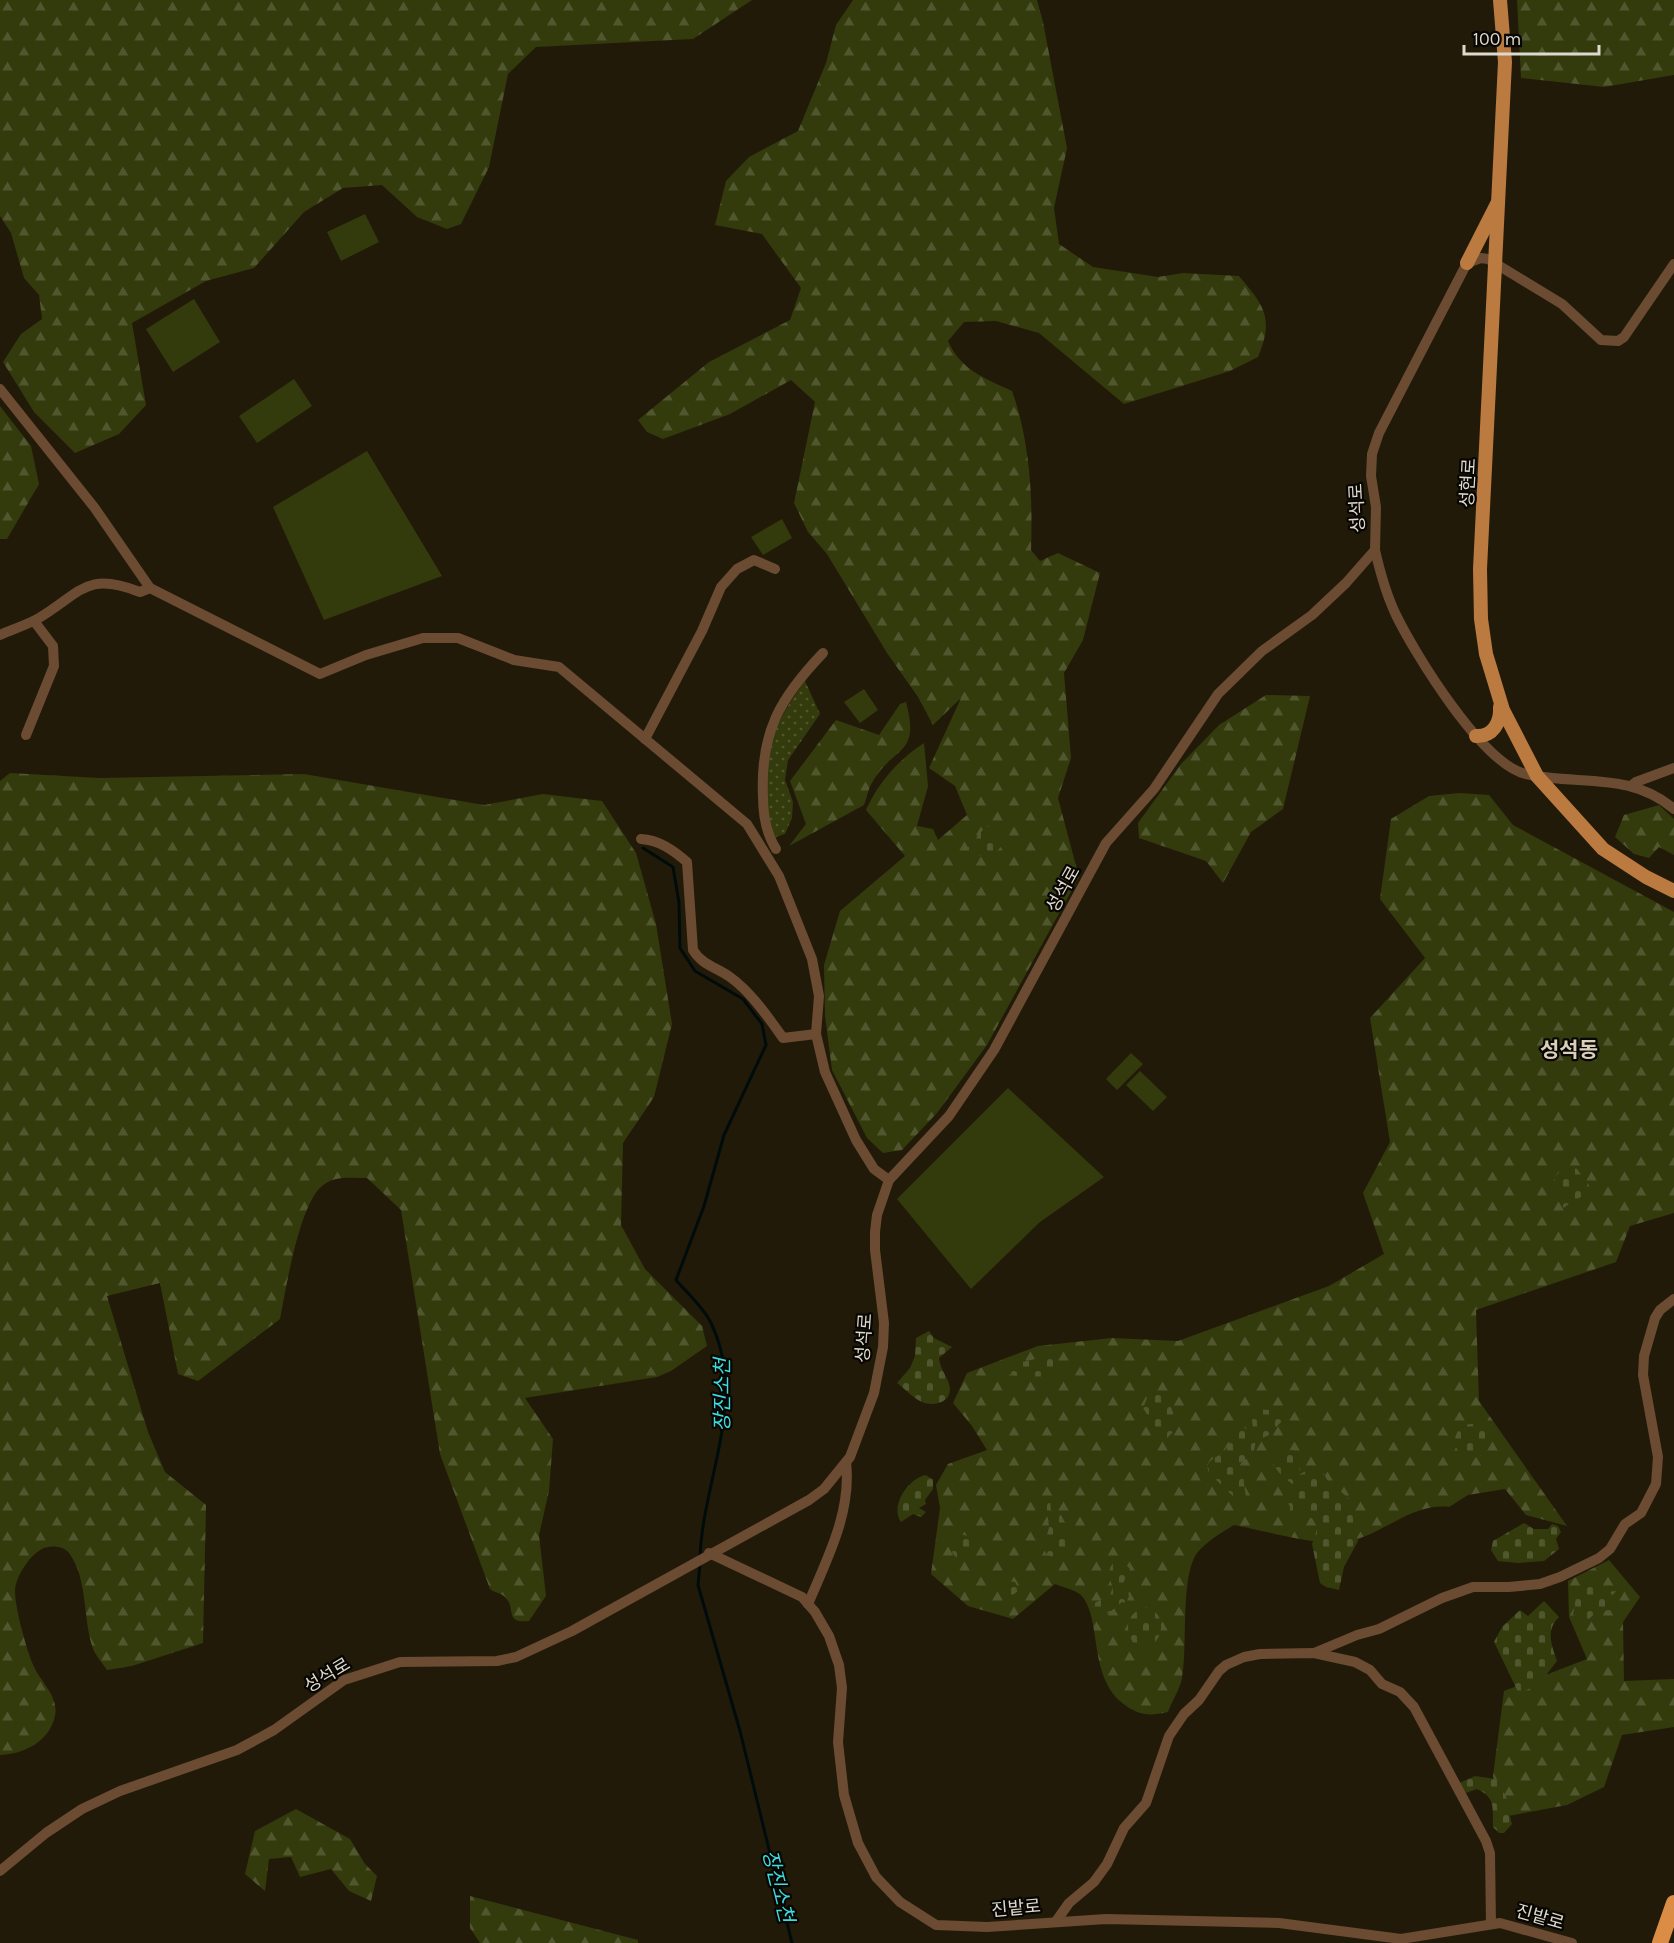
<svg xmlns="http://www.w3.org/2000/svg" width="1674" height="1943" font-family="Karla,'Noto Sans KR',sans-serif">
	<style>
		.grass { fill: #333a0c }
		.forest { fill: url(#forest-firs) }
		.cemetery { fill: url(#cemetery-stones) }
		.park { fill: url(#park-dots) }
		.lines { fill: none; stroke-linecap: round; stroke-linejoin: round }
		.stream { stroke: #000c0c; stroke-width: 3 }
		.minor { stroke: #6b4b31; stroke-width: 10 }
		.major { stroke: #bb7a40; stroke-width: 14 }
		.highway { stroke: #db8c45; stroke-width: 16 }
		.labels { text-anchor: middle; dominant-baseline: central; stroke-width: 4.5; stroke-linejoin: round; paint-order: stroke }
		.street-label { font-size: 18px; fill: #ded9ce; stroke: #080602 }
		.water-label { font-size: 20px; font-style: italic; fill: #3cdde2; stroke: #080602 }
		.quarter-label { font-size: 21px; font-weight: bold; fill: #dad0ba; stroke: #080602 }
	</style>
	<defs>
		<pattern id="forest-firs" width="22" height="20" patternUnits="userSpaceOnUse" patternTransform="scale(1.5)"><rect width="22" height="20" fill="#333a0c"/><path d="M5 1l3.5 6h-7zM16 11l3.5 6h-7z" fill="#50562e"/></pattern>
		<pattern id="cemetery-stones" width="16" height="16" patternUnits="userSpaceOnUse" patternTransform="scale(1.5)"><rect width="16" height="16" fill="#333a0c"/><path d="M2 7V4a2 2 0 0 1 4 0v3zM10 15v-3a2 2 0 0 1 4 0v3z" fill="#50562e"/></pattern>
		<pattern id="park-dots" width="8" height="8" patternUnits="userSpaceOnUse" patternTransform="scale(1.5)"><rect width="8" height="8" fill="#333a0c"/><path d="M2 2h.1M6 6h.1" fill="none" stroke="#50562e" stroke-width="1.8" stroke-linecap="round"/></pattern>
	</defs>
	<rect width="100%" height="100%" fill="#221a09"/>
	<g class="grass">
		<polygon points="365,214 379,242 341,261 327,232"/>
		<polygon points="194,299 220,342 173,372 146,329"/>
		<polygon points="294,379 312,406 257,443 239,416"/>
		<polygon points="367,451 442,576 324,620 273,507"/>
		<polygon points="782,519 792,538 763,555 751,537"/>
		<polygon points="864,689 878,710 860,723 844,702"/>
		<polygon points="1131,1053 1143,1064 1117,1090 1106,1079"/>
		<polygon points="1140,1071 1167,1097 1153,1111 1126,1085"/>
		<polygon points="1008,1088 1104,1177 1040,1222 971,1289 897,1199"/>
	</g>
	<g class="forest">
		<polygon points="0,0 752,0 693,39 536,47 508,74 489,167 461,224 447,229 417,217 382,185 343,188 304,212 254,268 206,281 132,323 146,405 119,434 75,453 34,412 3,362 21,334 42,319 39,295 24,278 11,233 0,216"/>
		<path d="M853 0H1037L1043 22 1067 148 1054 208 1059 244 1093 267 1158 277 1183 273 1239 276C1265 307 1274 318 1258 357L1230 371 1124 404 1039 333 996 321 964 322 948 341C961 370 984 378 1012 391 1030 441 1033 498 1031 550L1040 561 1058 553 1100 573 1083 640 1064 673 1071 758 1058 798 1079 877 987 1045 937 1113 902 1150 883 1153 867 1138 832 1070 825 1016 824 965 840 911 905 856 866 810C878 783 899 759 924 743L928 786 917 826 933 829 938 840 967 815 955 786 929 768 961 698 933 725 918 697 887 653 827 554 808 532 794 503 815 402 791 380 730 414 663 439 647 432 638 420 709 362 790 320 801 288 762 234 715 225 726 181 749 157 798 131 826 63 836 25Z"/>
		<polygon points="1517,0 1674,0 1674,75 1604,87 1521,78"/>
		<polygon points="0,406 31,446 39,484 7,539 0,539"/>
		<polygon points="1266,695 1310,696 1283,809 1251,832 1223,883 1206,861 1139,838 1138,823 1181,764 1219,725"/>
		<path d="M906 702C921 757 893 745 872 783 868 789 867 798 864 805L789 846 806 824 790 781 836 720 879 735 900 704Z"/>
		<path d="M10 773 99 778 304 774 484 805 543 794 602 801 636 853 656 924 672 1024 654 1097 623 1143 621 1225 645 1269 702 1326 707 1346 671 1371 657 1377 525 1398 553 1439 549 1491 539 1535 546 1596 529 1621C504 1624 516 1608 506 1598 502 1593 495 1593 490 1589L440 1454 401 1210 367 1178C352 1178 334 1175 322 1186 299 1205 286 1289 280 1319L198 1381 178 1374 160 1283 107 1296 148 1432 165 1472 206 1505 203 1643 132 1666 107 1670C103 1664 97 1657 94 1651 82 1621 89 1580 69 1553 64 1546 52 1545 44 1548 31 1553 15 1577 15 1591 15 1608 27 1652 34 1667 41 1682 59 1697 55 1716 49 1742 24 1754 0 1755V781Z"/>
		<path d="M1459 793 1489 795 1513 825 1674 912V1213L1630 1226 1616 1262 1476 1310 1479 1401 1567 1526 1526 1515 1505 1489 1468 1495 1449 1507C1408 1502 1379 1541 1336 1543 1311 1544 1261 1530 1234 1525 1221 1533 1207 1541 1197 1553 1180 1577 1188 1649 1182 1678 1180 1689 1172 1701 1168 1712 1148 1717 1137 1715 1121 1702 1088 1673 1102 1618 1081 1595 1075 1590 1062 1587 1055 1584L1013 1619 968 1606 931 1574 940 1508 936 1485 948 1464 987 1450 972 1426 953 1403 967 1373 1038 1346 1112 1338 1178 1341 1329 1286 1384 1254 1363 1193 1390 1142 1370 1018 1425 958 1380 899 1391 819 1429 796Z"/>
		<polygon points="1659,805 1674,819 1674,855 1659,847 1649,858 1634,854 1615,837 1624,815"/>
		<polygon points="1609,1560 1640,1597 1623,1622 1624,1681 1674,1679 1674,1727 1622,1735 1604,1787 1567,1805 1503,1817 1493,1776 1504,1691 1587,1659 1569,1617 1568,1581"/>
		<polygon points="296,1809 350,1839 365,1864 377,1876 371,1901 349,1891 331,1869 300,1877 291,1857 269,1859 265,1891 245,1874 255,1831"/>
		<polygon points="470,1896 638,1940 638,1943 480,1943 470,1928"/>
	</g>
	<g class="cemetery">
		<polygon points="987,825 1003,844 990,860 966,850"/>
		<polygon points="1571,1166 1577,1169 1592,1190 1563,1208 1554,1178 1564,1167"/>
		<path d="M929 1331 934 1338 952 1347 939 1358C941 1373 949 1377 950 1389 950 1404 931 1407 920 1401 912 1397 905 1389 897 1383L910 1368 915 1356 916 1338Z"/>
		<path d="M1044 1357 1057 1361 1055 1376C1042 1376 1012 1379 1004 1371L1009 1365Z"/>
		<polygon points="1154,1392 1165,1394 1176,1419 1175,1430 1167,1438 1157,1438 1154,1425 1143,1408 1147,1398"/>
		<path d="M1257 1409C1267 1411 1280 1407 1282 1421L1269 1435 1256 1441 1253 1455 1239 1463 1237 1473 1243 1476 1246 1498 1237 1500 1209 1473 1207 1466C1211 1457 1220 1457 1225 1450 1232 1441 1230 1432 1242 1427L1251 1431 1253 1429 1251 1412Z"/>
		<circle cx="1472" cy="1441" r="17"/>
		<path d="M1293 1450C1304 1456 1301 1466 1298 1475L1314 1467C1326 1470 1325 1480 1332 1487L1337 1488 1349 1499 1358 1541 1344 1567 1339 1590 1326 1587 1320 1583 1312 1544 1320 1521 1318 1518H1310L1291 1510 1288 1502 1301 1490C1290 1482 1274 1473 1272 1458L1280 1451Z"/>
		<path d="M925 1475 933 1479V1489L925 1500 926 1504 919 1508 926 1512 921 1517 913 1514 901 1522C890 1506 907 1480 925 1475Z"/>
		<polygon points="1043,1498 1050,1501 1051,1510 1061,1515 1068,1528 1066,1534 1070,1538 1069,1549 1059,1558 1047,1555 1043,1548 1049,1528 1048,1516 1037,1509 1037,1504"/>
		<polygon points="1524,1523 1534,1529 1548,1529 1552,1524 1558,1526 1561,1532 1556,1539 1559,1549 1544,1561 1518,1563 1498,1561 1491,1550 1493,1541"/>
		<circle cx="963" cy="1547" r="12"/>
		<path d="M1121 1559 1130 1569 1121 1587 1126 1588 1129 1596 1126 1603 1122 1602 1105 1616 1104 1624 1093 1614 1091 1605 1110 1595 1113 1587C1109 1577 1106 1570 1115 1561Z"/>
		<polygon points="1592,1580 1605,1592 1616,1591 1612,1596 1615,1598 1611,1610 1597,1611 1587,1621 1573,1615 1578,1586 1586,1587"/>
		<polygon points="1007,1581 1015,1582 1019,1590 1006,1601 1000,1588"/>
		<path d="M1544 1601 1559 1617C1545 1630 1552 1646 1557 1661L1540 1683 1519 1694 1494 1642 1502 1627 1520 1610 1528 1616Z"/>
		<path d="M1143 1607C1165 1609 1166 1635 1151 1646H1135C1125 1630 1124 1617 1143 1607Z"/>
		<path d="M1475 1776 1496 1779 1509 1802V1813L1512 1824 1504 1833H1499L1493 1827C1492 1810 1497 1798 1477 1789L1463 1794 1459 1783Z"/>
	</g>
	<path class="park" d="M805 681 820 714 788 760 785 780 793 802 792 818 785 834 770 839C768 823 764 805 763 788 762 748 782 712 805 681Z"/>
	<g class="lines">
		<g class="stream">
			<path d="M643 848 673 867 679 903 680 948 695 971 743 999 762 1024 766 1045 724 1135 704 1206 676 1280C687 1293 704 1308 711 1323 748 1400 703 1479 700 1557"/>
			<polyline points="700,1563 698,1585 740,1731 792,1943"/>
		</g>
		<g class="minor">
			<polyline points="0,389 94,507 150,588 320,674 366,655 423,638 458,638 514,660 559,667 747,824 779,876 812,959 819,996 816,1034 825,1072 856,1140 874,1169 889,1180"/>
			<path d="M1375 550C1380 572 1386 594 1396 615 1415 654 1483 765 1526 774 1579 786 1629 771 1674 809"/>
			<path d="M0 635C13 629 27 625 39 618 82 592 86 571 140 592L150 588"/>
			<polyline points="26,735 54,666 53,646 34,621"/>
			<polyline points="645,739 702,631 721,587 737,569 754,560 775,569"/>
			<polyline points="1631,786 1636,782 1674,768"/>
			<path d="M641 839C659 840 673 850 687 862L693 950C702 965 716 967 730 977 751 992 768 1017 783 1038L816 1034"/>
			<path d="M776 849C766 833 763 815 763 797 760 732 780 698 823 653"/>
			<polyline points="709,1553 802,1597 815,1612 829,1636 839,1665 842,1688 838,1742 844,1795 858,1843 876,1877 900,1902 936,1925 987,1927 1106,1919 1279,1923 1401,1939 1500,1923 1572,1943"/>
			<path d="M808 1604C827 1559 852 1512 846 1462"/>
			<polyline points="1314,1653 1357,1635 1379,1629 1442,1598 1473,1587 1509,1587 1540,1584 1560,1577 1599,1558 1610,1549 1625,1524 1641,1513 1656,1484 1658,1457 1643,1375 1644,1356 1655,1318 1660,1310 1674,1299"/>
			<polyline points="0,1871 46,1833 82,1809 120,1791 237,1750 274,1730 344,1680 400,1662 497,1661 516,1657 572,1631 809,1500 824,1489 850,1457 874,1393 883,1347 884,1323 875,1250 875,1232 877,1215 889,1180 949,1116 994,1050 1106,843 1154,789 1218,694 1262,651 1312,615 1346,583 1375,550 1376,507 1371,476 1372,454 1379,433 1467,263 1481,258 1488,259 1562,304 1601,340 1618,341 1624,337 1674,264"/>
			<polyline points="1057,1920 1069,1903 1094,1882 1107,1864 1124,1828 1146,1803 1169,1736 1184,1714 1199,1700 1219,1671 1226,1665 1244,1657 1260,1654 1314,1653 1355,1662 1370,1670 1382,1684 1400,1692 1414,1707 1486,1841 1490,1853 1491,1924"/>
		</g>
		<g class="major">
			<polyline points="1500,0 1505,62 1480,569 1481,619 1486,654 1503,710 1537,776 1603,849 1646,877 1674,891"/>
			<polyline points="1467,263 1497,204"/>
			<path d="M1476 736C1493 737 1501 722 1500 707"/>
		</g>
		<polyline class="highway" points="1660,1943 1674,1903"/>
	</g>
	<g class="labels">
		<g class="street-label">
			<text transform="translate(1468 483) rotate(-87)">성현로</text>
			<text transform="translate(1357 508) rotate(-93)">성석로</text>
			<text transform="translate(1063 889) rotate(-61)">성석로</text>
			<text transform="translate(864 1338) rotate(-86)">성석로</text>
			<text transform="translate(327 1675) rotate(-31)">성석로</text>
			<text transform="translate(1016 1908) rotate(-5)">진밭로</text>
			<text transform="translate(1540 1917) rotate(16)">진밭로</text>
		</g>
		<g class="water-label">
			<text transform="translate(722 1395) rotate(-90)">장진소천</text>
			<text transform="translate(778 1886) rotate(76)">장진소천</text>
		</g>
		<g class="quarter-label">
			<text x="1569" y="1050">성석동</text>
		</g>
	</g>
	<path d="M1464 45v9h135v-9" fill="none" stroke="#ded9ce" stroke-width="3"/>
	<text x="1473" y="45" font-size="18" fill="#ded9ce" stroke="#080602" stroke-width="4.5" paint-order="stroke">100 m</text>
</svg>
